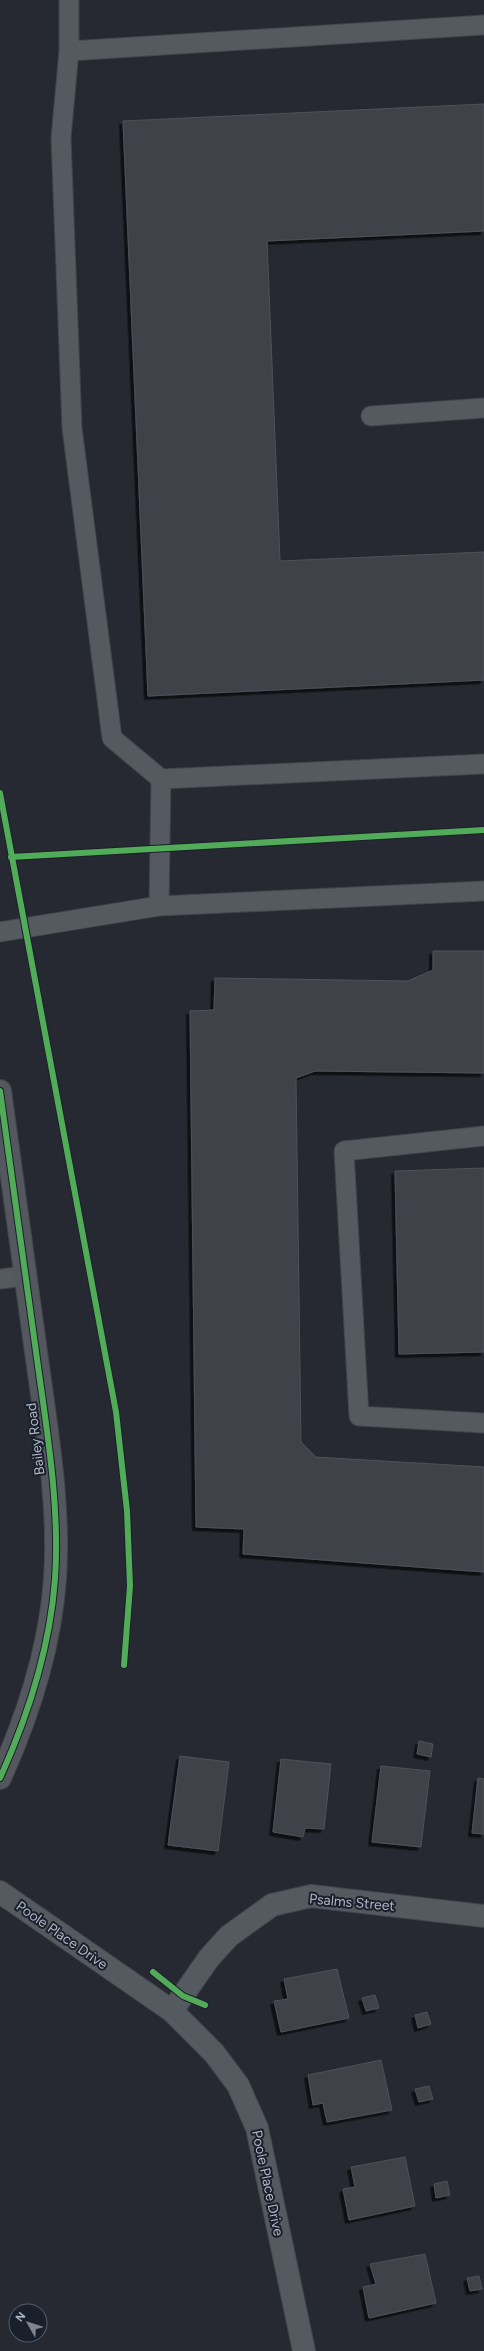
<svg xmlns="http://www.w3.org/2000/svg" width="484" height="2351" font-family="Figtree,sans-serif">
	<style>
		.building { fill: #40434a; stroke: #4d515a; filter: url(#shadow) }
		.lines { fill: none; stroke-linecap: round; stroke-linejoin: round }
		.lane-casing { stroke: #41444b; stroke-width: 21 }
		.street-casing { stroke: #41444b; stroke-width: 24 }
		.secondary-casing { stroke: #41444b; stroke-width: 24 }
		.lane { stroke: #555960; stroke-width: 19 }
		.street { stroke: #555960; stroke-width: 22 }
		.secondary { stroke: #54575e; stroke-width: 22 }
		.cycleway-casing { stroke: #1a202b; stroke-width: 8 }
		.cycleway { stroke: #51ab58; stroke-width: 6 }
		.labels { text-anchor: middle; stroke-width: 4; stroke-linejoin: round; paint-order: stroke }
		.street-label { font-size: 14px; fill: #aeb5c4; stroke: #1a202b }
	</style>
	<defs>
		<filter id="shadow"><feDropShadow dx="-3.5" dy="3.5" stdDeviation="0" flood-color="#0009"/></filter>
	</defs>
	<rect width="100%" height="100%" fill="#262931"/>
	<!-- building -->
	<path class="building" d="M484,104v127l-217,10 13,320 204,-9v128l-336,16 -25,-575z
		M433,951h51v122l-169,-2 -19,7 5,364 15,15 168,10v105l-241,-18 1,-25 -48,-2 -6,-516 24,-1 1,-32 193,3 25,-11z
		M484,1168v184l-85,2 -4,-183z
		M419,1741l14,3 -2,13 -14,-3z
		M180,1756l49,6 -11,89 -50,-6z
		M281,1759l50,5 -7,65 -19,-1 -2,9 -30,-5z
		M381,1766l49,5 -9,76 -49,-5z
		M478,1778l6,1v55l-12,-1z
		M337,1969l12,49 -68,14 -7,-31 14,-2 -4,-20z
		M375,1995l4,13 -13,3 -4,-13z
		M427,2012l4,12 -13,4 -3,-13z
		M381,2060l11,50 -65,12 -4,-19 -10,2 -5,-30z
		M429,2086l4,13 -14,3 -4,-13z
		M405,2157l10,49 -66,14 -6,-31 12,-2 -4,-20z
		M447,2181l3,14 -14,3 -2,-14z
		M425,2254l11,49 -67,15 -6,-31 13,-3 -6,-20z
		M479,2276l3,13 -12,2 -3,-13z"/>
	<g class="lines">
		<defs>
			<path id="lane" d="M69,51v-51
				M371,416l113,-8
				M161,779l-49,-41 -40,-310 -11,-290 8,-87 415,-26
				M159,906l2,-127 323,-15
				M0,932l159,-26 325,-15
				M484,1136l-140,15 15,265 125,7
				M0,1279l26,-3"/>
			<path id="street" d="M0,1892l172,119 42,42 24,32 19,43 47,223
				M172,2011l37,-53 20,-22 43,-31 39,-9 173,20"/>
			<path id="secondary" d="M0,1091c12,89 25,179 37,268 10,73 23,147 18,220 -5,68 -27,137 -55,199"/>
		</defs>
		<!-- lane casing -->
		<use href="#lane" class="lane-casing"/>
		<!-- street casing -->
		<use href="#street" class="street-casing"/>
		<!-- secondary casing -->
		<use href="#secondary" class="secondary-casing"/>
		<!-- lane -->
		<use href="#lane" class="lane"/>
		<!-- street -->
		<use href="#street" class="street"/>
		<!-- secondary -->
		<use href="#secondary" class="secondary"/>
		<defs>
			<path id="cycleway" d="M0,793l116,619 11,99 3,75 -6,79
				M11,857l473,-27
				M0,1091c12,89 25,179 37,268 10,73 23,147 18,220 -5,68 -27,137 -55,199
				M153,1972l30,24 22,9"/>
		</defs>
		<!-- cycleway casing -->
		<use href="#cycleway" class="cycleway-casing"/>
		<!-- cycleway -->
		<use href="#cycleway" class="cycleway"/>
	</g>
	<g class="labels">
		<!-- street labels -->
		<g class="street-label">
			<text transform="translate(35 1439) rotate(-97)" y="5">Bailey Road</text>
			<text transform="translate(352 1902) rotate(5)" y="5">Psalms Street</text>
			<text transform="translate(62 1935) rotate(35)" y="5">Poole Place Drive</text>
			<text transform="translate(268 2183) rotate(78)" y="5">Poole Place Drive</text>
		</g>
	</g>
	<!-- north arrow -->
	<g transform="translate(28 2323) rotate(309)"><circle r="19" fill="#1a202b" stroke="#555c68"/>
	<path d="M0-3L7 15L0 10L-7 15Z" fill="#7e8491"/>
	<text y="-6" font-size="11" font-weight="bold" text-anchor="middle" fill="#aeb5c4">N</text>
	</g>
</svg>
